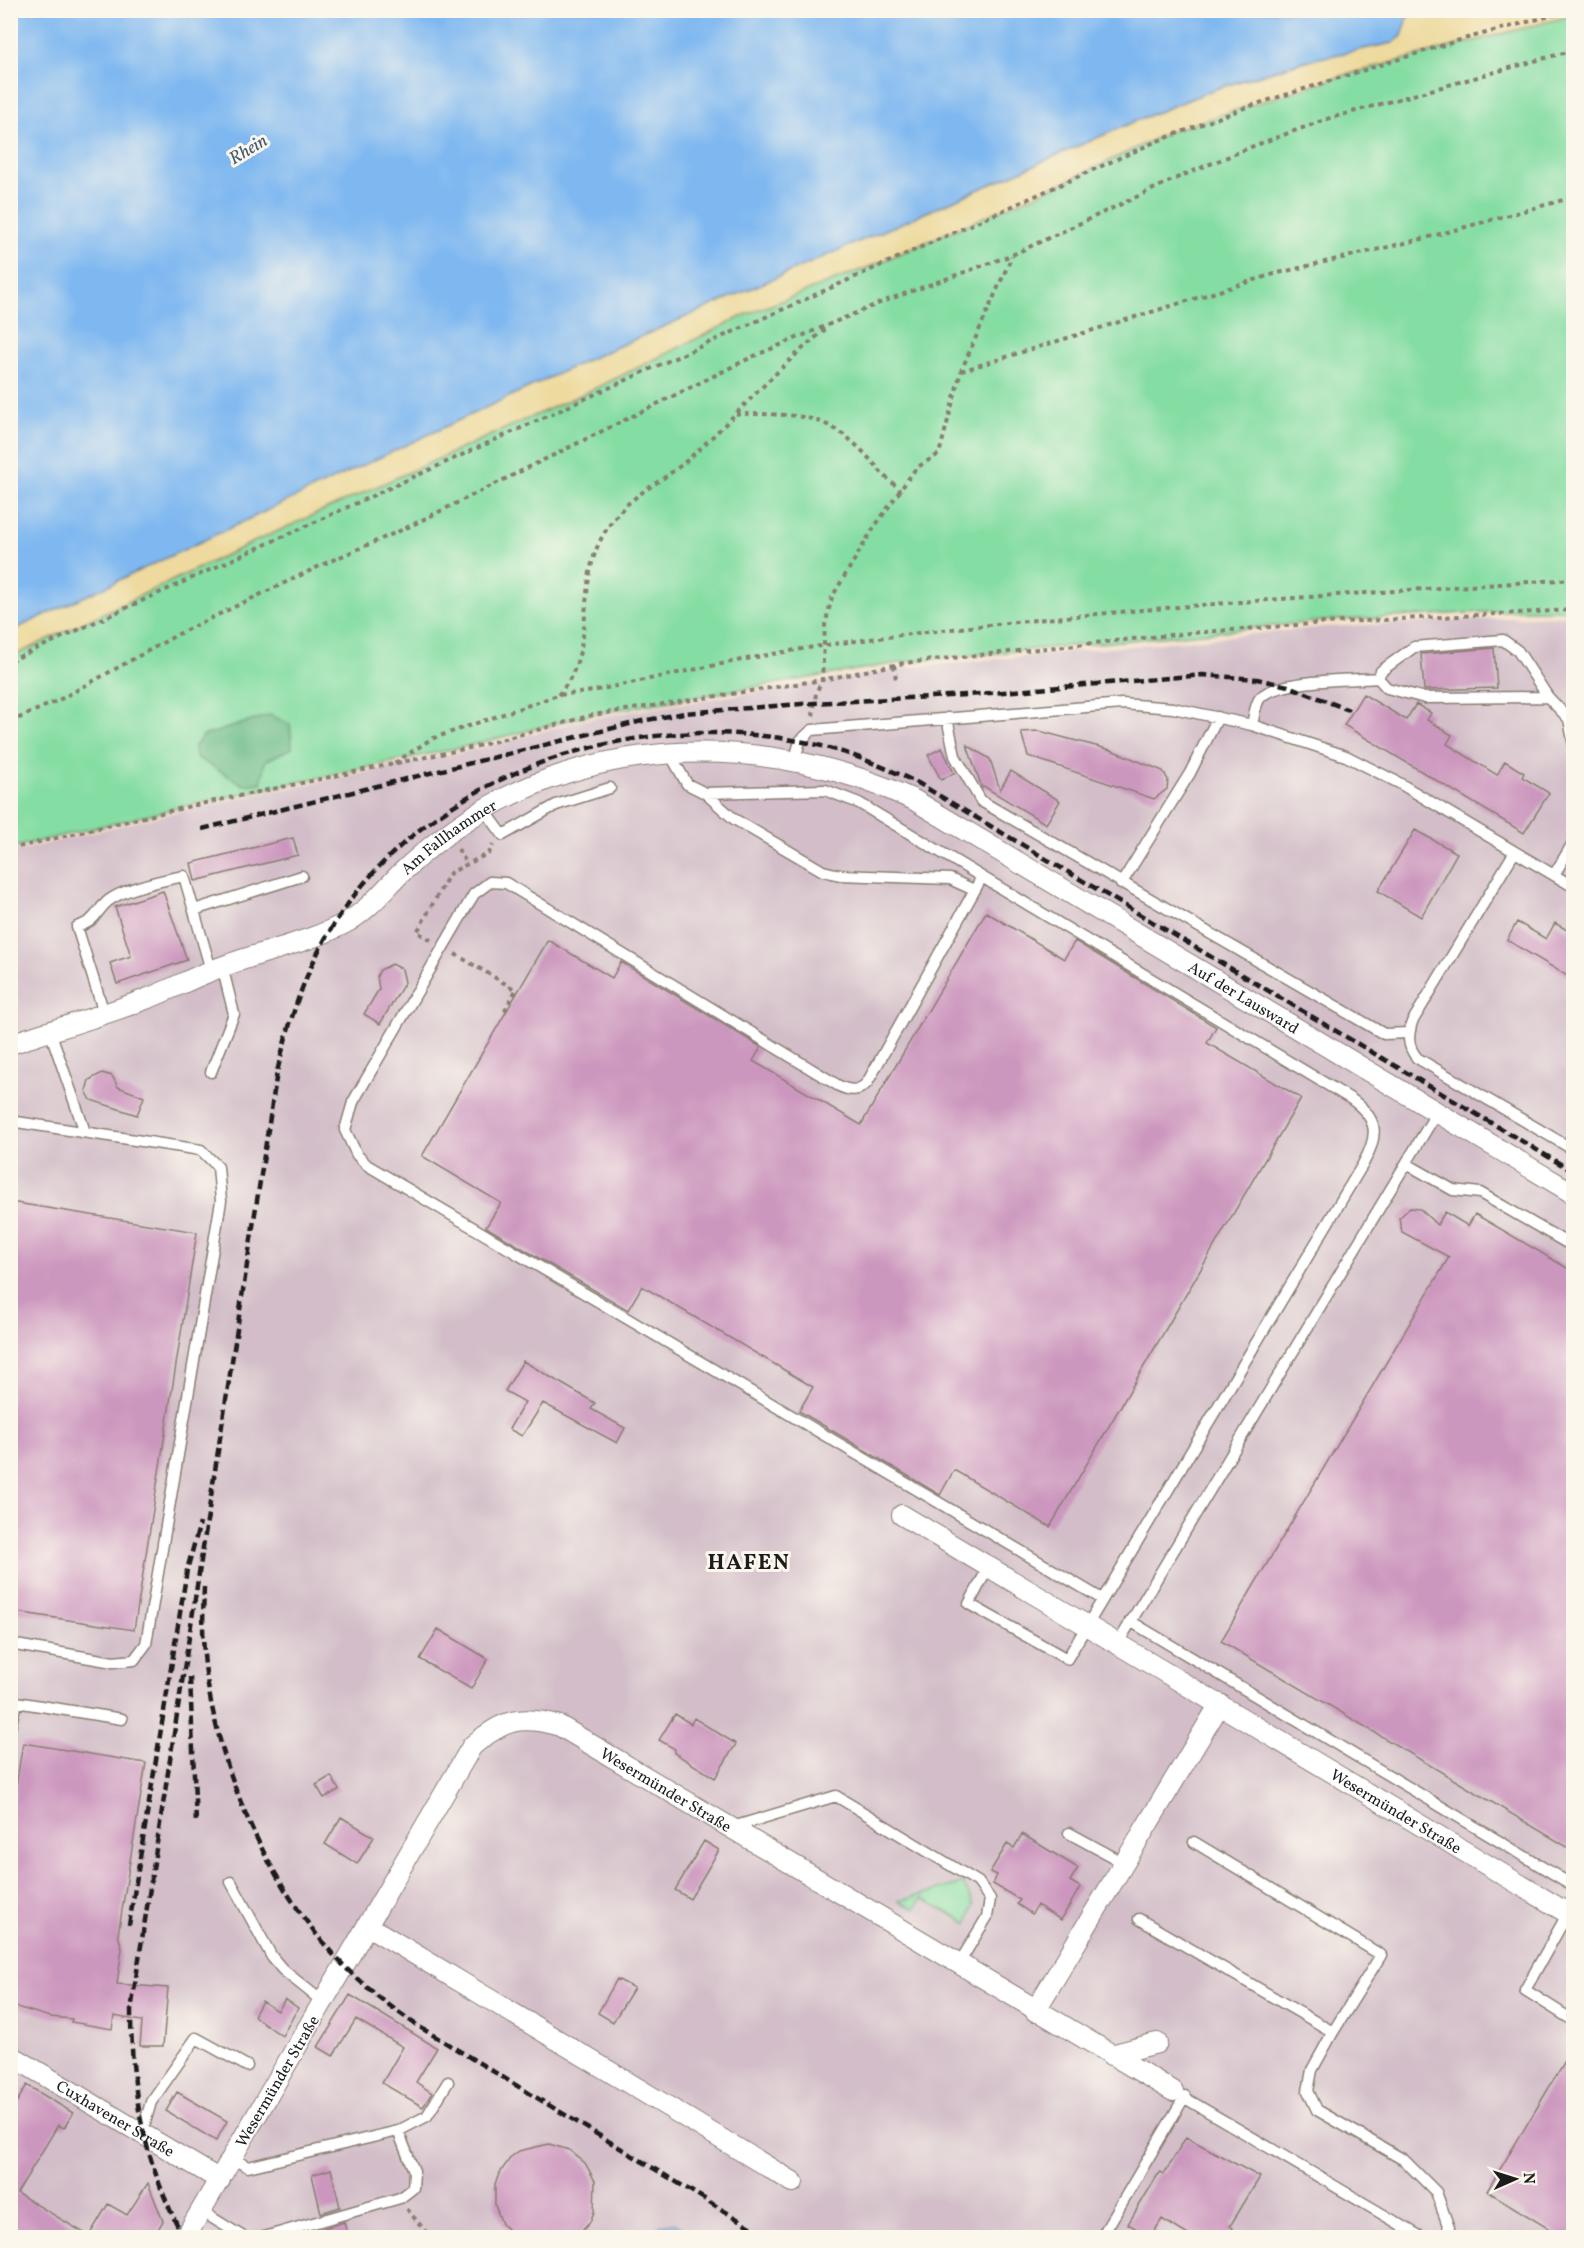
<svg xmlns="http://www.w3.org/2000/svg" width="1584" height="2248" font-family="Vollkorn,serif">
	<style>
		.industrial { fill: #d2bdc8 }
		.green { fill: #84dda2; stroke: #507c5f; stroke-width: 1.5 }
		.forest { fill: #6bbc88; stroke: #446c52; stroke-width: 1.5 }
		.sand { fill: #eeda9e; stroke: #857b5d; stroke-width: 1.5 }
		.water { fill: #7fb8f0; stroke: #4e6a86; stroke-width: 1.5 }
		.building { fill: #cc97be }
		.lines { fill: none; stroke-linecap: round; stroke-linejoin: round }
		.lane-casing { stroke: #887e72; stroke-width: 13 }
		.street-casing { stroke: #887e72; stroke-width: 22 }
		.path { stroke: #887e72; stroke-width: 4; stroke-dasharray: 4.5 4.5; stroke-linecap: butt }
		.lane { stroke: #fff; stroke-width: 10 }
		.street { stroke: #fff; stroke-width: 20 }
		.rail { stroke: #1c1c1c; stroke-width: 4.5; stroke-dasharray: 9 4.5; stroke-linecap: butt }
		.labels { text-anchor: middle; stroke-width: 6; stroke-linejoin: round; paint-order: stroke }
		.street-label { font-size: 16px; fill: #1c1c1c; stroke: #fbf7ec }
		.water-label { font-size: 18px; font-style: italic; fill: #445a71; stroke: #fbf7ec }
		.district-label { font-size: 22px; font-weight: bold; letter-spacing: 1.5px; fill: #1c1c1c; stroke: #fbf7ec }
	</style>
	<rect width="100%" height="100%" fill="#fbf7ec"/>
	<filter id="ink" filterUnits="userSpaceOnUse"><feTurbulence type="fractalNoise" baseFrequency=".0167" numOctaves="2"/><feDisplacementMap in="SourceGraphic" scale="12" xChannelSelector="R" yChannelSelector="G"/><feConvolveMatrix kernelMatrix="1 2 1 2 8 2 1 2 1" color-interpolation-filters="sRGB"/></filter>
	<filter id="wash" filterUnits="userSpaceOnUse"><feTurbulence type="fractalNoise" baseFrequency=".008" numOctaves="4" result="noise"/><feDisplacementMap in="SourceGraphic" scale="24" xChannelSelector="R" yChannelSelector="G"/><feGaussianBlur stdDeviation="1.35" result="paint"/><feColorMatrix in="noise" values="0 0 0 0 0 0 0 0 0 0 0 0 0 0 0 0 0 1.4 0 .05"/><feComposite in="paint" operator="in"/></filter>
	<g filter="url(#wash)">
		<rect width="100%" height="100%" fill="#f5e1c8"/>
		<!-- industrial -->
		<path class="industrial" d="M1573,615v1622l-1562,1v-1386l181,-44 283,-59 117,-31 313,-50 420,-41z"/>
		<!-- green -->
		<path class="green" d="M1573,15v595h-54l-195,11 -419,41 -312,52 -121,31 -282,60 -179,43 -1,-191 241,-114 347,-156 147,-72 126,-49 198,-86 102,-49 170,-55z
			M963,1883l11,22 -6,19 -46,-26 -7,11 -16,-8z"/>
		<!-- forest -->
		<path class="forest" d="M270,715l20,9 2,24 -27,13 -4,22 -17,2 -48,-28 -2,-10 9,-11z"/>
		<!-- sand -->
		<path class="sand" d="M1410,11h163v4l-232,61 -170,55 -102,49 -198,86 -126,49 -147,72 -347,156 -240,114 -1,-26 577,-271 551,-240 77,-31 114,-35 77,-32z"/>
		<!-- water -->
		<path class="water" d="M10,11l1,-1 1399,1 -8,25 -9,7 -93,19 -85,27 -77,31 -551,240 -576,271z
			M673,2223h1l23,14h-44l8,-12z"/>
		<g id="blocks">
			<!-- building -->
			<path class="building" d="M1494,648l3,40 -73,2 -3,-36z
				M1363,694l43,26 10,-16 15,9 -4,7 25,15 -5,9 50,31 8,-14 19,12 -2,4 27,16 -25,40 -180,-108z
				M1039,731l72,19 52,21 5,9 -1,9 -13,10 -126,-43 -7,-24z
				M967,745l23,14 10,31 11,-19 49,30 -14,23 -61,-37 -3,1z
				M942,748l12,25 -13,7 -13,-25z
				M1415,830l42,23 -36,64 -43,-26z
				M293,838l5,17 -103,26 -4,-18z
				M163,891l24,69 -70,24 -7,-21 21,-7 -16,-49z
				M986,912l78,47 11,-18 141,86 -9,16 94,55 -251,429 -96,-57 -14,25 -141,-84 14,-24 -171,-101 -14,24 -142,-83 15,-24 -79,-47 126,-216 64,38 9,-16 140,85 -8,14 108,64z
				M1517,922l29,17 9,-16 19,11v46l-67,-40z
				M392,964l10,5 3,13 -25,42 -16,-10 15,-25 -2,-13 3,-6z
				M102,1073l10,3 6,11 26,10 -7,18 -46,-15 -5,-9 3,-11z
				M10,1202l187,30 -63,398 -124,-19z
				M1410,1208l10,1 17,16 8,-13 23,14 7,-12 99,58v579l-353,-210 228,-384 -47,-25 -3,-14z
				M523,1361l72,42 -4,6 34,19 -8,15 -74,-40 -21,33 -13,-7 16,-27 -20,-11z
				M438,1629l50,30 -17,30 -51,-30z
				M675,1714l16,10 3,-6 42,26 -21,34 -41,-25 1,-4 -16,-9z
				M23,1743l123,20 -28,172 4,13 -5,36 51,4 -5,58h-23l2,-25 -28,-5 -2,13 -41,-7 1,-3 -22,-2 -40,-12v-183z
				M331,1776l8,14 -15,8 -8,-13z
				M341,1817l33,20 -17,27 -32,-20z
				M1022,1834l56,34 -8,13 10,6 -19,33 -24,-15 -5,9 -15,-10 3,-4 -27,-16 4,-9 -7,-3 17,-28 7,4z
				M704,1841l15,9 -29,49 -15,-9z
				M617,1979l17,9 -21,34 -15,-9z
				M350,1995l87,53 -21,34 16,11 -9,14 -41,-24 21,-36 -47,-28 -23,37 -15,-9z
				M285,1999l13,9 -16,28 -28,-20 8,-15 16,10z
				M1574,2046v192h-10l-77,-47z
				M27,2085l46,28 -9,15 -6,-3 -41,68 72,43 19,-32 19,11 21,-32 15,38 -10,17h-143v-125z
				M177,2092l50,29 -11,20 -50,-30z
				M1186,2137l74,40 -30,49 3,2 -6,10h-34l-31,-19 -11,18 -23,-13 29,-48 4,-4 3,2z
				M549,2144l20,6 16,13 10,18 -1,31 -4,10 -14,16h-60l-14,-14 -7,-19v-21l4,-10 12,-17 8,-6z
				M331,2169l9,38 -19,6 -9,-38z
				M344,2222l4,16h-21l-3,-10z"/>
		</g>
	</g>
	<g filter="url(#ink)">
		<use href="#blocks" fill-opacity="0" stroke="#887e72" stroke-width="1.5"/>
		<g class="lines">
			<defs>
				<path id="lane" d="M1378,678l3,-7 33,-24 89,-7 15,11 30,46 21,22 5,27
					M1378,678l9,10 38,10 123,-1
					M947,718l8,38 26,45 403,233 25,-1
					M1252,725c2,-8 3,-21 8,-27 16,-19 93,-18 118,-20
					M670,754l17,30 18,9 29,26 89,52 17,4 110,4 24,11
					M795,759l5,-18 12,-11 310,-26 51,4 79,17 94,31 53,27 175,104
					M705,793l120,-3 34,13 492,296c28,20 28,36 12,65l-296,495 -98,-55 20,-38
					M484,809l19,26 53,-30 54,-17
					M1514,853l-102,169c-4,14 -5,24 5,36l157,92
					M1554,875l19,-32 1,-7
					M982,877l-115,206c-9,9 -17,8 -28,3l-333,-203 -16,-1 -16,12 -121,208 -8,28 12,25 10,10 735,434
					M1121,884l69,-111 28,-56
					M194,910l108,-34
					M104,1013l-27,-86c21,-7 17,-14 31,-26 17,-13 55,-21 76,-25l27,94
					M50,1031l35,101
					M211,1072l23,-58 -12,-48
					M10,1121l191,29 17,17 3,34 -75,443 -12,16 -21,2 -103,-18
					M1407,1164l46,26 27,3 94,54
					M1130,1621l444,265
					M1118,1643l319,-531
					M10,1729l6,-27 106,17
					M729,1828l107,-32 142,86 12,17 -3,18 -29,48
					M1069,1833l55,30
					M1194,1842l187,113 -48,77
					M231,1882l41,75 11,13 40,32
					M1568,1913l-43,77 49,31
					M1139,1919l194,113 -21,38 -4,21 9,19 87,50 32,32 13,36 -1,10
					M1173,2091l250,147
					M142,2133l9,-31 45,-64 51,28
					M233,2159l15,8 150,-36 29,-15 21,-34
					M201,2211l44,27
					M261,2238l139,-40 13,-10 1,-17 -16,-40
					M1101,2238l84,-142"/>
				<g id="street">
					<path id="s1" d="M10,1044c46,-15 92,-28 136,-45 27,-10 51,-24 78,-33 40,-15 88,-24 125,-45 20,-12 35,-31 51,-47 19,-18 39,-35 61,-50 133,-91 310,-91 453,-24l660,394"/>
					<path id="s2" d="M902,1515l672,402"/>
					<path d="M368,1926l425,256"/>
					<path d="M1035,2011l185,-307"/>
					<path id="s3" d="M10,2055l210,125"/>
					<path d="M1111,2055l46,-12"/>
					<path id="s4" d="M185,2238l287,-492c31,-26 48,-32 88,-20l613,365"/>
				</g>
			</defs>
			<!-- lane casing -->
			<use href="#lane" class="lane-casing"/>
			<!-- street casing -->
			<use href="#street" class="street-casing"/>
			<!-- path -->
			<path class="path" d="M961,371l313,-97 148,-35 152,-42
				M736,414c73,0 96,-1 145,58 6,7 14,12 20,20
				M10,661l647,-295 498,-224 92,-35 213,-67 112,-30
				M894,665l2,15
				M558,695c39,-43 18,-102 41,-152 24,-50 58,-54 95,-89 45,-41 84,-87 132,-125
				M813,716l3,-23 6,-13 3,-55 7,-28 41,-68 43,-61 23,-14 22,-83 51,-115
				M10,722l49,-22 125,-69 142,-68 78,-34 348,-172 130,-55 130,-47 167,-78 77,-32 71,-26 247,-69
				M395,763l36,-24 127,-44 29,-3c79,-16 160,-35 240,-47 247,-35 497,-49 747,-66
				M10,849l181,-43 283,-59 119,-32 229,-35 82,-17 286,-30 135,-10 249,-13
				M458,849l9,15
				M431,940l-14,-8 33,-59 39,-20 4,-8
				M455,954l61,36 -12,22
				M407,2209l24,29"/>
			<!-- lane -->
			<use href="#lane" class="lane"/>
			<!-- street -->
			<use href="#street" class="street"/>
			<!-- rail -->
			<path class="rail" d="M202,829l440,-108 42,-8 130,-10 153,-8 236,-20 54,4 31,7 61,24
				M204,1587c-1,28 -2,58 2,86 15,105 64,216 138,293 23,23 48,42 74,60l351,212
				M190,1677l6,147
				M129,1925l58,-355 13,-47
				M184,2238c-40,-75 -53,-144 -53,-228l146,-938c12,-50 27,-99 54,-143 95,-155 294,-220 467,-188 42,7 82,24 120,42l656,389"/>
		</g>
	</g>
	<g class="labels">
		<!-- street labels -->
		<g class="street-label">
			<text dy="6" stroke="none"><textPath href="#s1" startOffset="492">Am Fallhammer</textPath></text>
			<text dy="6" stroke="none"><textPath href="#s1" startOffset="1368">Auf der Lausward</textPath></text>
			<text dy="6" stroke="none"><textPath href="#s4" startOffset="789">Wesermünder Straße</textPath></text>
			<text dy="6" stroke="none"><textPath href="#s2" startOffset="576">Wesermünder Straße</textPath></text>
			<text dy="6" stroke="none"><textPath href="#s4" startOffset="182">Wesermünder Straße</textPath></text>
			<text dy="6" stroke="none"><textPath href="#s3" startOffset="123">Cuxhavener Straße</textPath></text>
		</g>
		<!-- water labels -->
		<g class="water-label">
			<text transform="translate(248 149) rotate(-31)" y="6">Rhein</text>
		</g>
		<!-- district labels -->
		<g class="district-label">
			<text x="749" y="1569">HAFEN</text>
		</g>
	</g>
	<!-- margin -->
	<rect width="1584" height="2248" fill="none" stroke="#fbf7ec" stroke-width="36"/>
	<!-- north arrow -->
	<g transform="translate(1515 2179) rotate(87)" stroke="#fbf7ec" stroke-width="4.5" paint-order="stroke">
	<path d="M0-4.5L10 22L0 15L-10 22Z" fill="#1c1c1c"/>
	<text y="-9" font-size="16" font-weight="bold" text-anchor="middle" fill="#1c1c1c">N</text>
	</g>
</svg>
